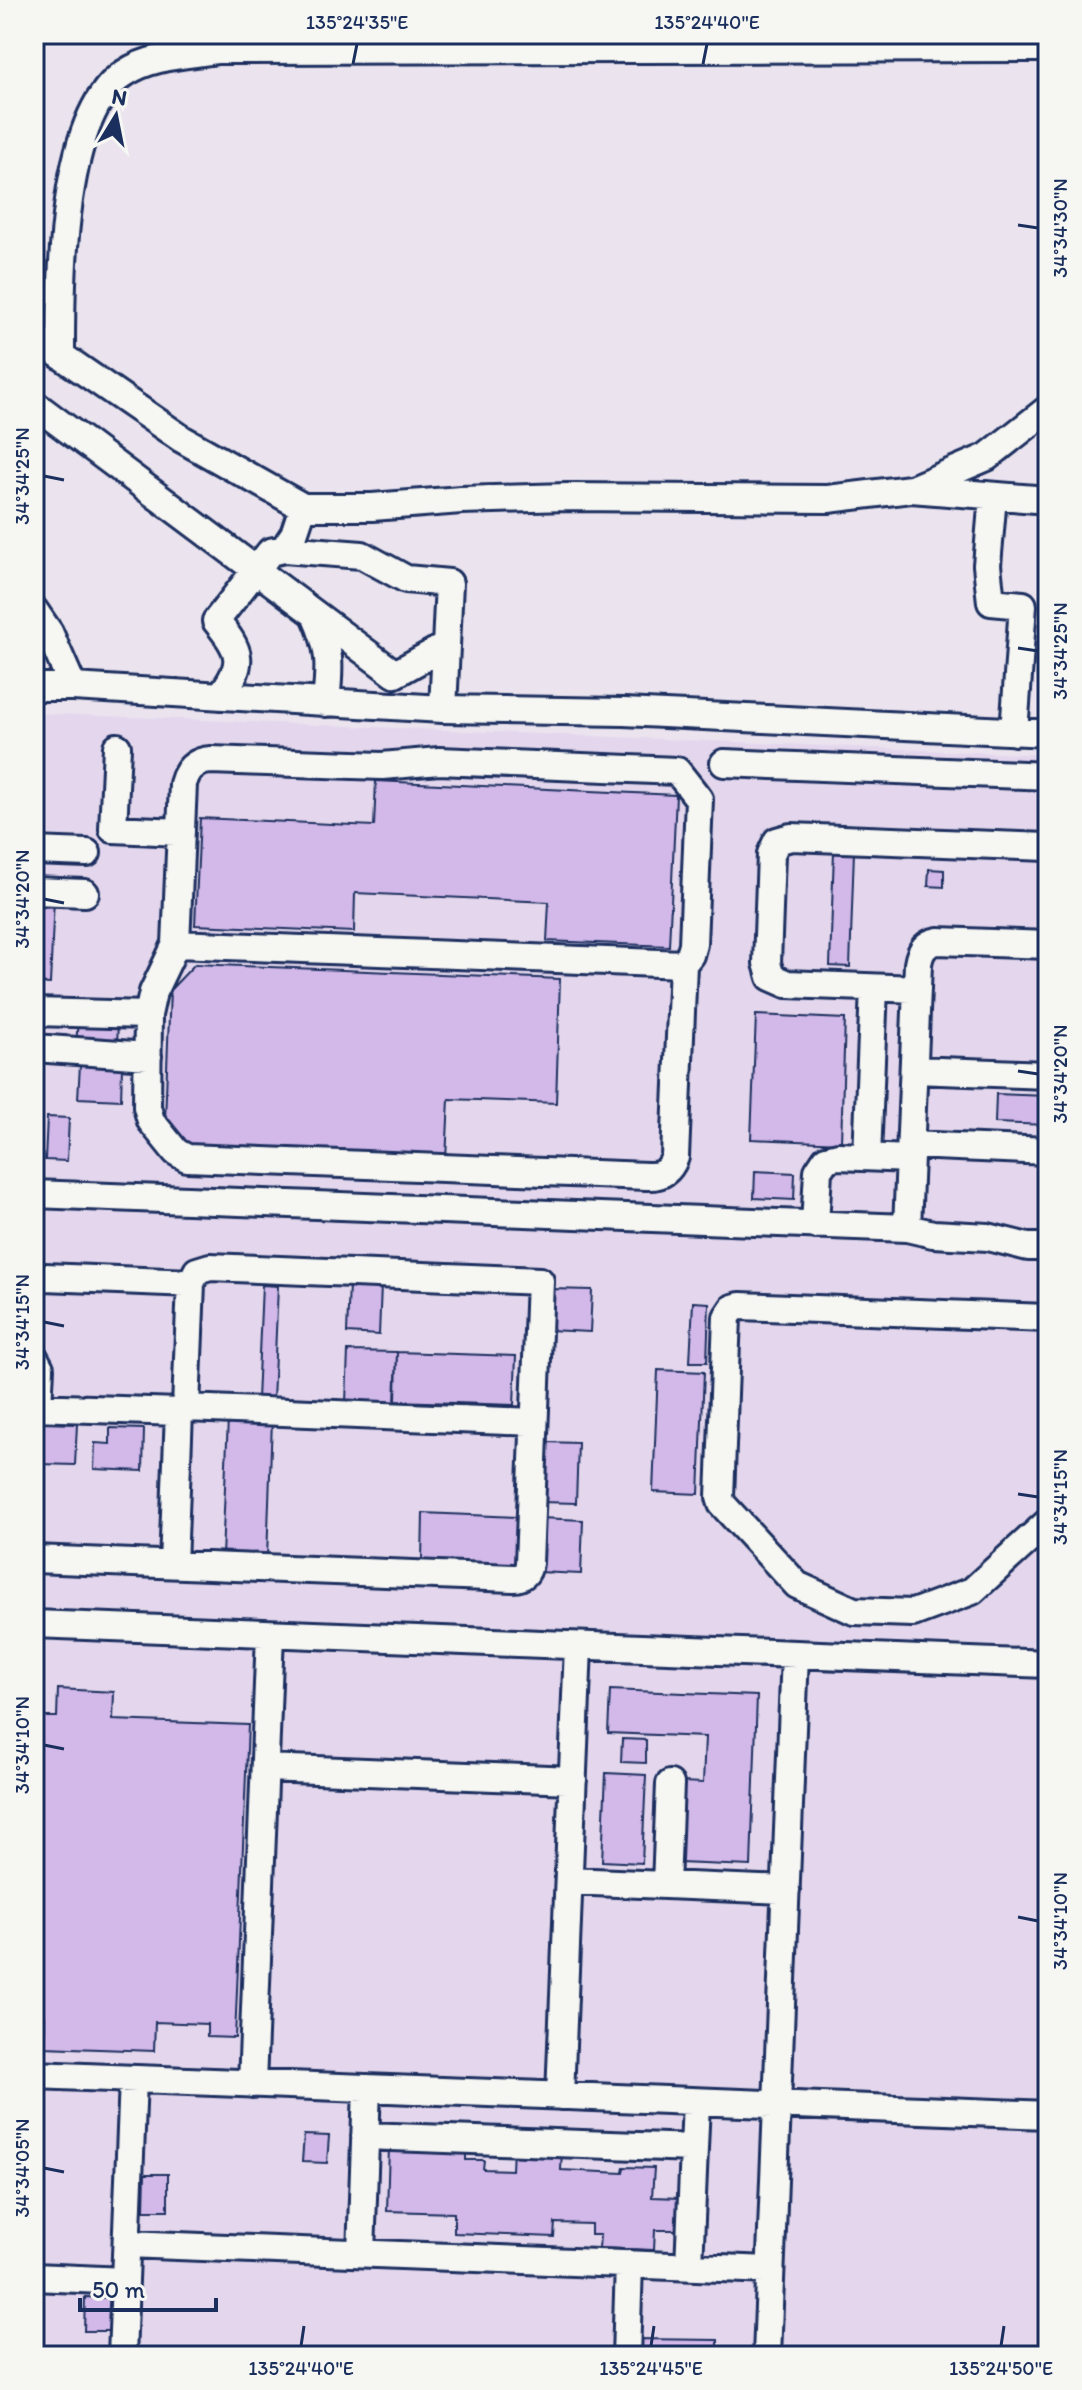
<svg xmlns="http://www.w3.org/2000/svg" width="1082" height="2390" font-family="Itim,sans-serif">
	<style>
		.built { fill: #e4d7ed }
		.building { fill: #d2b9e9; stroke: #1b2f5e; stroke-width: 2 }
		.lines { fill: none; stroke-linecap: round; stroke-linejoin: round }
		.minor-casing { stroke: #1b2f5e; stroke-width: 32 }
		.minor { stroke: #f6f6f2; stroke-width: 26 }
		.ticks { fill: none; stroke: #1b2f5e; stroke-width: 3 }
		.neatline { fill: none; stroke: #1b2f5e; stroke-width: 3 }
		.ticks-label { font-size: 20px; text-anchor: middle; fill: #1b2f5e }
	</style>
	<rect width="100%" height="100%" fill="#ebe4ef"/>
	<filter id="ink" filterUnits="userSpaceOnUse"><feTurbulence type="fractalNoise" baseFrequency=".0125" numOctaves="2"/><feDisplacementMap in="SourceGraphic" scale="16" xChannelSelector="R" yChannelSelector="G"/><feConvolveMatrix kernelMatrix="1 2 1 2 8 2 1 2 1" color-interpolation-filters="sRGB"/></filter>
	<g filter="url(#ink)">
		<!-- built -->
		<path class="built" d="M34,713l1014,42v1601h-1014z"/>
		<!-- building -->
		<path class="building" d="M376,781l300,14 -7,151 -122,-5 2,-39 -194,-9 -1,39 -159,-7 5,-107 174,8z
			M834,851h20l-4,116 -20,-1z
			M929,869l15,1v17l-16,-1z
			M34,898l20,1 -4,85 -16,-1z
			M195,964l365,15 -4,124 -107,-4 -3,61 -258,-11 -23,-28 5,-131z
			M756,1015l89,4 -4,124 -90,-4z
			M118,1017l-1,34 -41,-5 2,-28z
			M80,1065l42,2 -1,33 -43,-2z
			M996,1094l52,2v29l-53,-2z
			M47,1117l22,1 -2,43 -22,-1z
			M755,1171l40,2 -1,27 -40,-2z
			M349,1284l32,1 -2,50 -32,-2z
			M262,1285l16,1 -5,115 -16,-1z
			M549,1289l43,1 -2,42 -42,-2z
			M693,1302l16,1 -2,59h-17z
			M348,1351l49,1 -2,52 -49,-2z
			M397,1352l119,4 -2,49 -118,-4z
			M658,1370l46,2 -5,122 -46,-2z
			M228,1418l44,2 -5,138 -45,-2z
			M41,1423l36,1 -2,41 -35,-1z
			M110,1428l34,1 -1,42 -49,-2 1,-26 15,1z
			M544,1442l34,1 -2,60 -34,-1z
			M423,1513l94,4 -2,47 -93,-4z
			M540,1518l43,2 -2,54 -43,-2z
			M58,1689l56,3 -1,28 135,5 -13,313 -28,-1v-13l-52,-2 -1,29 -110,-4 1,-30h-11v-300h23z
			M610,1690l147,6 -6,170 -72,-3 3,-81 21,1 2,-46 -97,-4z
			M622,1739l24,1v23l-25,-1z
			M606,1773l40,2 -4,88 -40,-2z
			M304,2135l25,1 -2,27 -25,-1z
			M389,2147l77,3v10h18l-1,9 29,1 1,-22 49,2 -1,20 62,3 1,-6 30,1 -2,29 28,1 -2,32h-23l-1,20 -55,-2 1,-13h-9v-11l-36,-1 -1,14 -100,-4v-20l-67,-2z
			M145,2174h23v36h-24z
			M85,2297l26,1 -1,33h-26z
			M637,2339l81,1v16h-81z"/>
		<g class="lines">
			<defs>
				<path id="minor" d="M34,337l148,102 121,68h69l89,-7 106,-3 261,2 83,-10 137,11
					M61,355c0,-70 -1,-242 64,-282 27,-18 62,-18 93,-23l830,-2
					M34,404l361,270 50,-28
					M914,488l73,-31 61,-48
					M993,496l-6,69 4,37 32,3 -9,127
					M284,549l78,6 44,24 43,4 -6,126
					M34,610l15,22 24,55
					M315,615c16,35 15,50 11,88
					M34,687h39l370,22 181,3 424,21
					M220,696c26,-33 21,-45 -4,-75l54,-69 14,-3 10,-15 9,-27
					M117,747l-4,82 68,3
					M724,763l324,13
					M34,851l53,2
					M34,891l51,2
					M176,944l507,20 -8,193c-5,13 -13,20 -28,19l-460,-18 -11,-6 -25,-31 -4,-14 1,-92 5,-23 23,-48 7,-160c4,-15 12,-23 28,-24l171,6 57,-5 238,10 22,28 -6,145 -3,11 -7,9
					M917,989l-130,-5 -16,-7 -4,-14 4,-109 6,-13 14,-4 257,10
					M34,1012l114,3
					M34,1048l114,8
					M914,1070l134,5
					M911,1145l137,6
					M867,1157l7,-169
					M34,1194l873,34 11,-264c2,-13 7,-21 20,-23l110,4
					M815,1225l3,-54 8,-12 12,-3 72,3
					M907,1228l26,6 55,3 40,10h20
					M34,1281l11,-4 146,6
					M1048,1318l-308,-12 -7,2 -6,9 -7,180 2,7 75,81 57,26 59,2 59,-22 76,-69
					M34,1357l6,11 -2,38
					M34,1407l145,5
					M186,1408l348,14
					M34,1559l479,19c10,0 15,-5 16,-15l11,-282 -330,-14 -13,4 -6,12 -5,125 -7,4 -6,152
					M34,1624l1014,40
					M265,1768l308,12
					M569,1881l217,9
					M666,1885l4,-101
					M34,2075l1014,40
					M252,2084l18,-450
					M560,2096l18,-450
					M365,2136l329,12
					M127,2244l643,26
					M361,2253l6,-165
					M689,2266l7,-164
					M34,2277l91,4
					M122,2356l11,-277
					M626,2356l3,-92
					M767,2356l28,-702"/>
			</defs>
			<!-- minor casing -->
			<use href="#minor" class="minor-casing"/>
			<!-- minor -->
			<use href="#minor" class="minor"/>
		</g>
	</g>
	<!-- ticks -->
	<path class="ticks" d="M353,64l4,-20M703,64l4,-20M1018,225l20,3M44,476l20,4M1018,648l20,3M44,899l20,4M1018,1071l20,3M44,1322l20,4M1018,1494l20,3M44,1745l20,4M1018,1917l20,4M44,2168l20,4M301,2346l3,-20M651,2346l3,-20M1001,2346l3,-20"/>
	<!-- margin -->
	<rect width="1082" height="2390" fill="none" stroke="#f6f6f2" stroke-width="88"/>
	<!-- north arrow -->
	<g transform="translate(116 116) rotate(10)" stroke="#f6f6f2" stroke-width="6" paint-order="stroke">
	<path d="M0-6L14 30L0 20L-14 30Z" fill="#1b2f5e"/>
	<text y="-12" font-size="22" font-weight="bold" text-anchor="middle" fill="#1b2f5e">N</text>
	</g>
	<!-- scale -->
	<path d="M80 2298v12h136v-12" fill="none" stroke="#1b2f5e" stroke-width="4"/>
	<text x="92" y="2298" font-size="24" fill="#1b2f5e" stroke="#f6f6f2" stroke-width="6" paint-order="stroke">50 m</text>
	<rect x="44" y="44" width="994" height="2302" class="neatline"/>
	<g class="ticks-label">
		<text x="357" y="29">135°24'35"E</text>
		<text x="707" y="29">135°24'40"E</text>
		<text transform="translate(1060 228) rotate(-90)" y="7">34°34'30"N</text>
		<text transform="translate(22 476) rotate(-90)" y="7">34°34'25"N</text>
		<text transform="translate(1060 651) rotate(-90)" y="7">34°34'25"N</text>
		<text transform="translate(22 899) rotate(-90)" y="7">34°34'20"N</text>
		<text transform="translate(1060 1074) rotate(-90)" y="7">34°34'20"N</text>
		<text transform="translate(22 1322) rotate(-90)" y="7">34°34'15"N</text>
		<text transform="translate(1060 1497) rotate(-90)" y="7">34°34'15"N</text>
		<text transform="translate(22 1745) rotate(-90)" y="7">34°34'10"N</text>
		<text transform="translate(1060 1921) rotate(-90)" y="7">34°34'10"N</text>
		<text transform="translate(22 2168) rotate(-90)" y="7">34°34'05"N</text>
		<text x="301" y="2375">135°24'40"E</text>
		<text x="651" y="2375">135°24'45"E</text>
		<text x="1001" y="2375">135°24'50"E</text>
	</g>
</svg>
